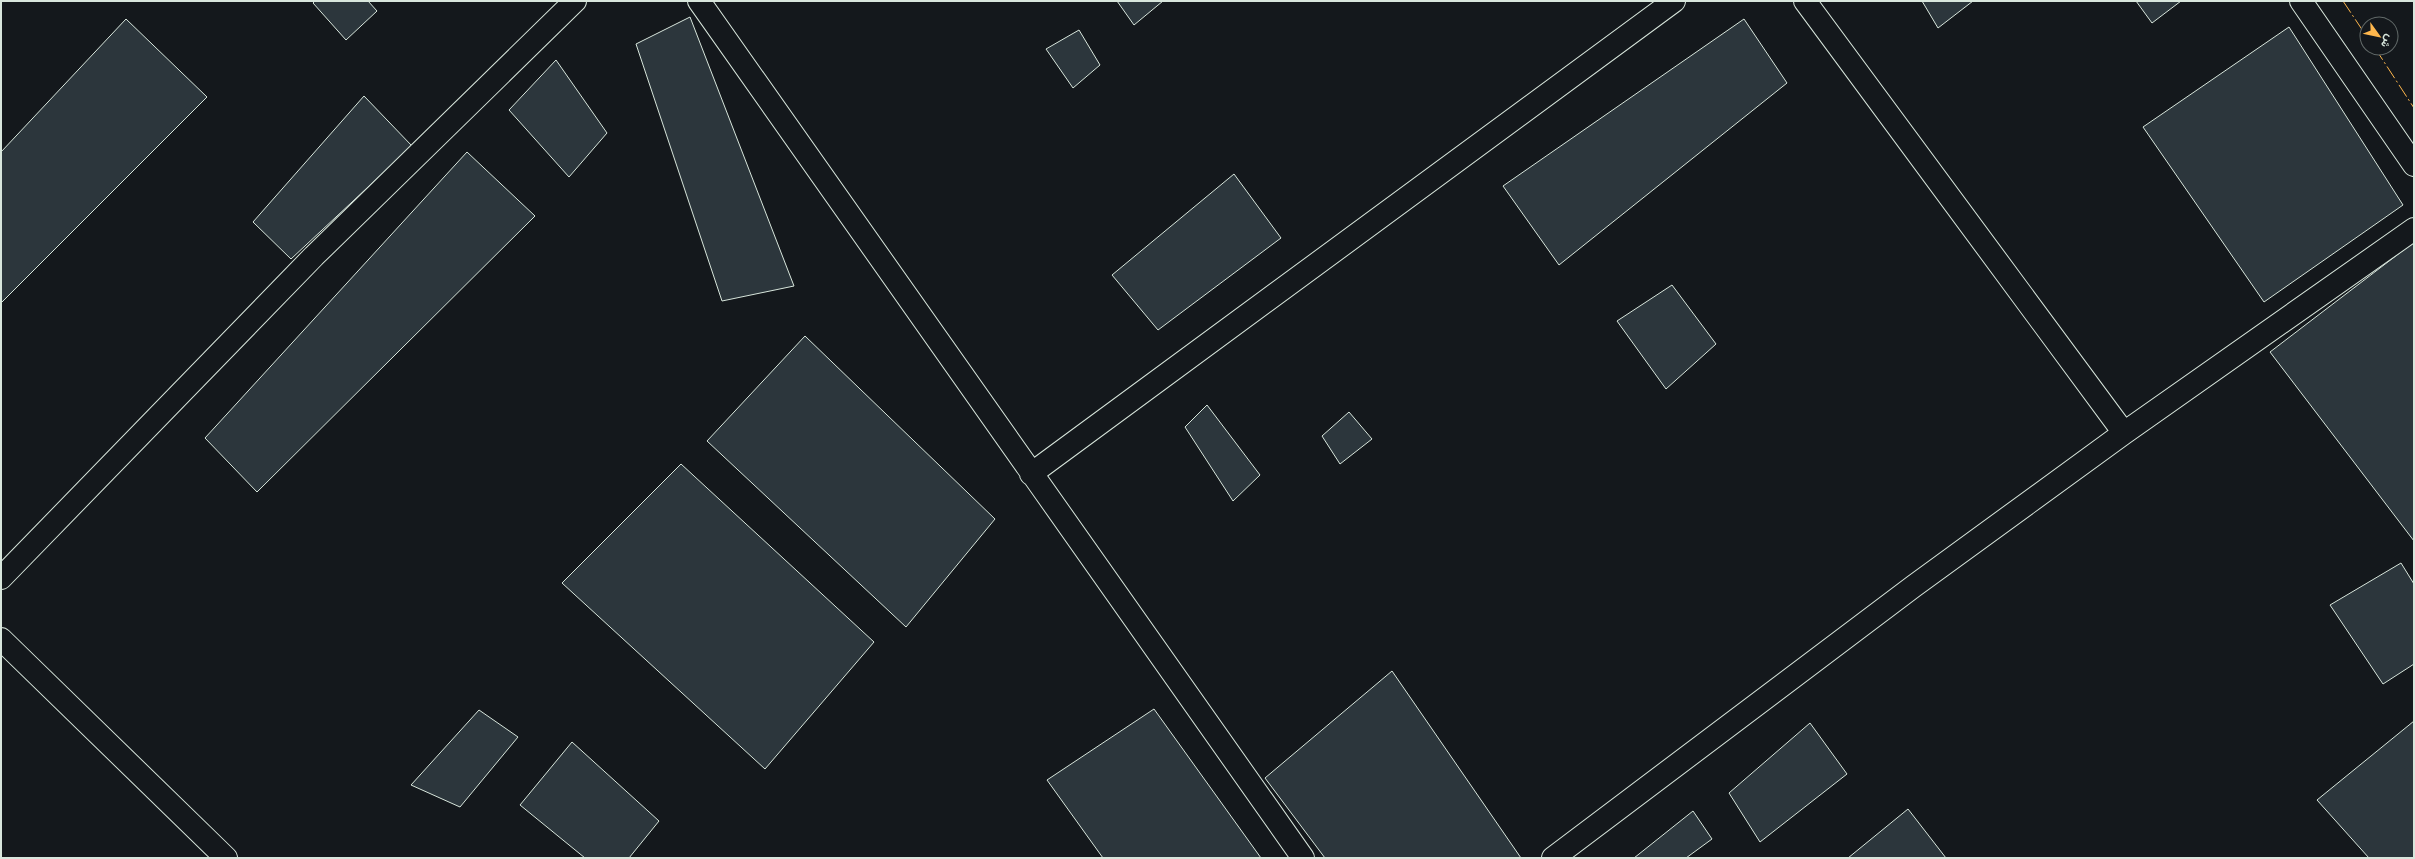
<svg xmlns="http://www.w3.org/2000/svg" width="2415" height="859" font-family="Karla,Vazirmatn,sans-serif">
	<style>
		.building { fill: #2c363c; stroke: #d8e6dc }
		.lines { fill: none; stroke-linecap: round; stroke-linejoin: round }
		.minor-casing { stroke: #d8e6dc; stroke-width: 24 }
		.tertiary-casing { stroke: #d8e6dc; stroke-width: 24 }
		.minor { stroke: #14181c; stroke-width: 22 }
		.tertiary { stroke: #14181c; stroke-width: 22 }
		.power { stroke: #ffb74d; stroke-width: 1; stroke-dasharray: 14 3 2 3; stroke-linecap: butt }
	</style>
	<rect width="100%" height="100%" fill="#14181c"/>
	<!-- building -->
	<path class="building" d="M315,1h53l9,10 -31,29 -33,-37z
		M1117,1h46l-29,24z
		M1922,1h51l-35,27z
		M2136,1h45l-29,22z
		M690,17l104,269 -72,15 -86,-257z
		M126,19l81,78 -206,206v-151z
		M1744,19l43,64 -228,182 -56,-79z
		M2289,27l114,178 -139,97 -121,-175z
		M1079,30l21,35 -27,23 -27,-39z
		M556,60l51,73 -38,44 -60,-67z
		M364,96l48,50 -121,113 -38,-37z
		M467,152l68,64 -278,276 -52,-54z
		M1234,174l47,64 -123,92 -46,-55z
		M2414,242v299l-144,-189z
		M1672,285l44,59 -50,45 -49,-68z
		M805,336l190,183 -89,108 -199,-186z
		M1207,405l53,70 -27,26 -48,-74z
		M1349,412l23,27 -32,25 -18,-28z
		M681,464l193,178 -109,127 -203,-186z
		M2401,563l13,21v80l-31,20 -53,-79z
		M1392,671l129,187h-196l-60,-80z
		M1154,709l107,149h-158l-56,-78z
		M479,710l39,27 -58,70 -49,-22z
		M2414,721v137h-45l-52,-58z
		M1810,723l37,51 -87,68 -31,-49z
		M572,742l87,79 -30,37h-44l-65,-53z
		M1908,809l38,49h-98z
		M1693,811l19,28 -26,19h-52z"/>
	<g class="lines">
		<defs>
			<path id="minor" d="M699,1l604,857
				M1805,1l319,432
				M2301,1l113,164
				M1031,474l643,-473
				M1,578l313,-322 261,-255
				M1553,858l361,-272 210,-153 290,-204"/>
			<path id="tertiary" d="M1,639l225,219"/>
		</defs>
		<!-- minor casing -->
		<use href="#minor" class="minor-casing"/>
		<!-- tertiary casing -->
		<use href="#tertiary" class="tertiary-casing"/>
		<!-- minor -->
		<use href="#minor" class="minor"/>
		<!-- tertiary -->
		<use href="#tertiary" class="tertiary"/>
		<!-- power -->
		<path class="power" d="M2343,1l24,36
			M2375,48l39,60"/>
	</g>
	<!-- border -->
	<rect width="2415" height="859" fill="none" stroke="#d8e6dc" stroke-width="4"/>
	<!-- north arrow -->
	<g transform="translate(2379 36) rotate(123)"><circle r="19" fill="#14181c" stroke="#626a69"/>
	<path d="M0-3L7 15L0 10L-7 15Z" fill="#ffb74d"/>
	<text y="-6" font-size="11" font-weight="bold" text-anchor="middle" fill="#d8e6dc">ش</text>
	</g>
</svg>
